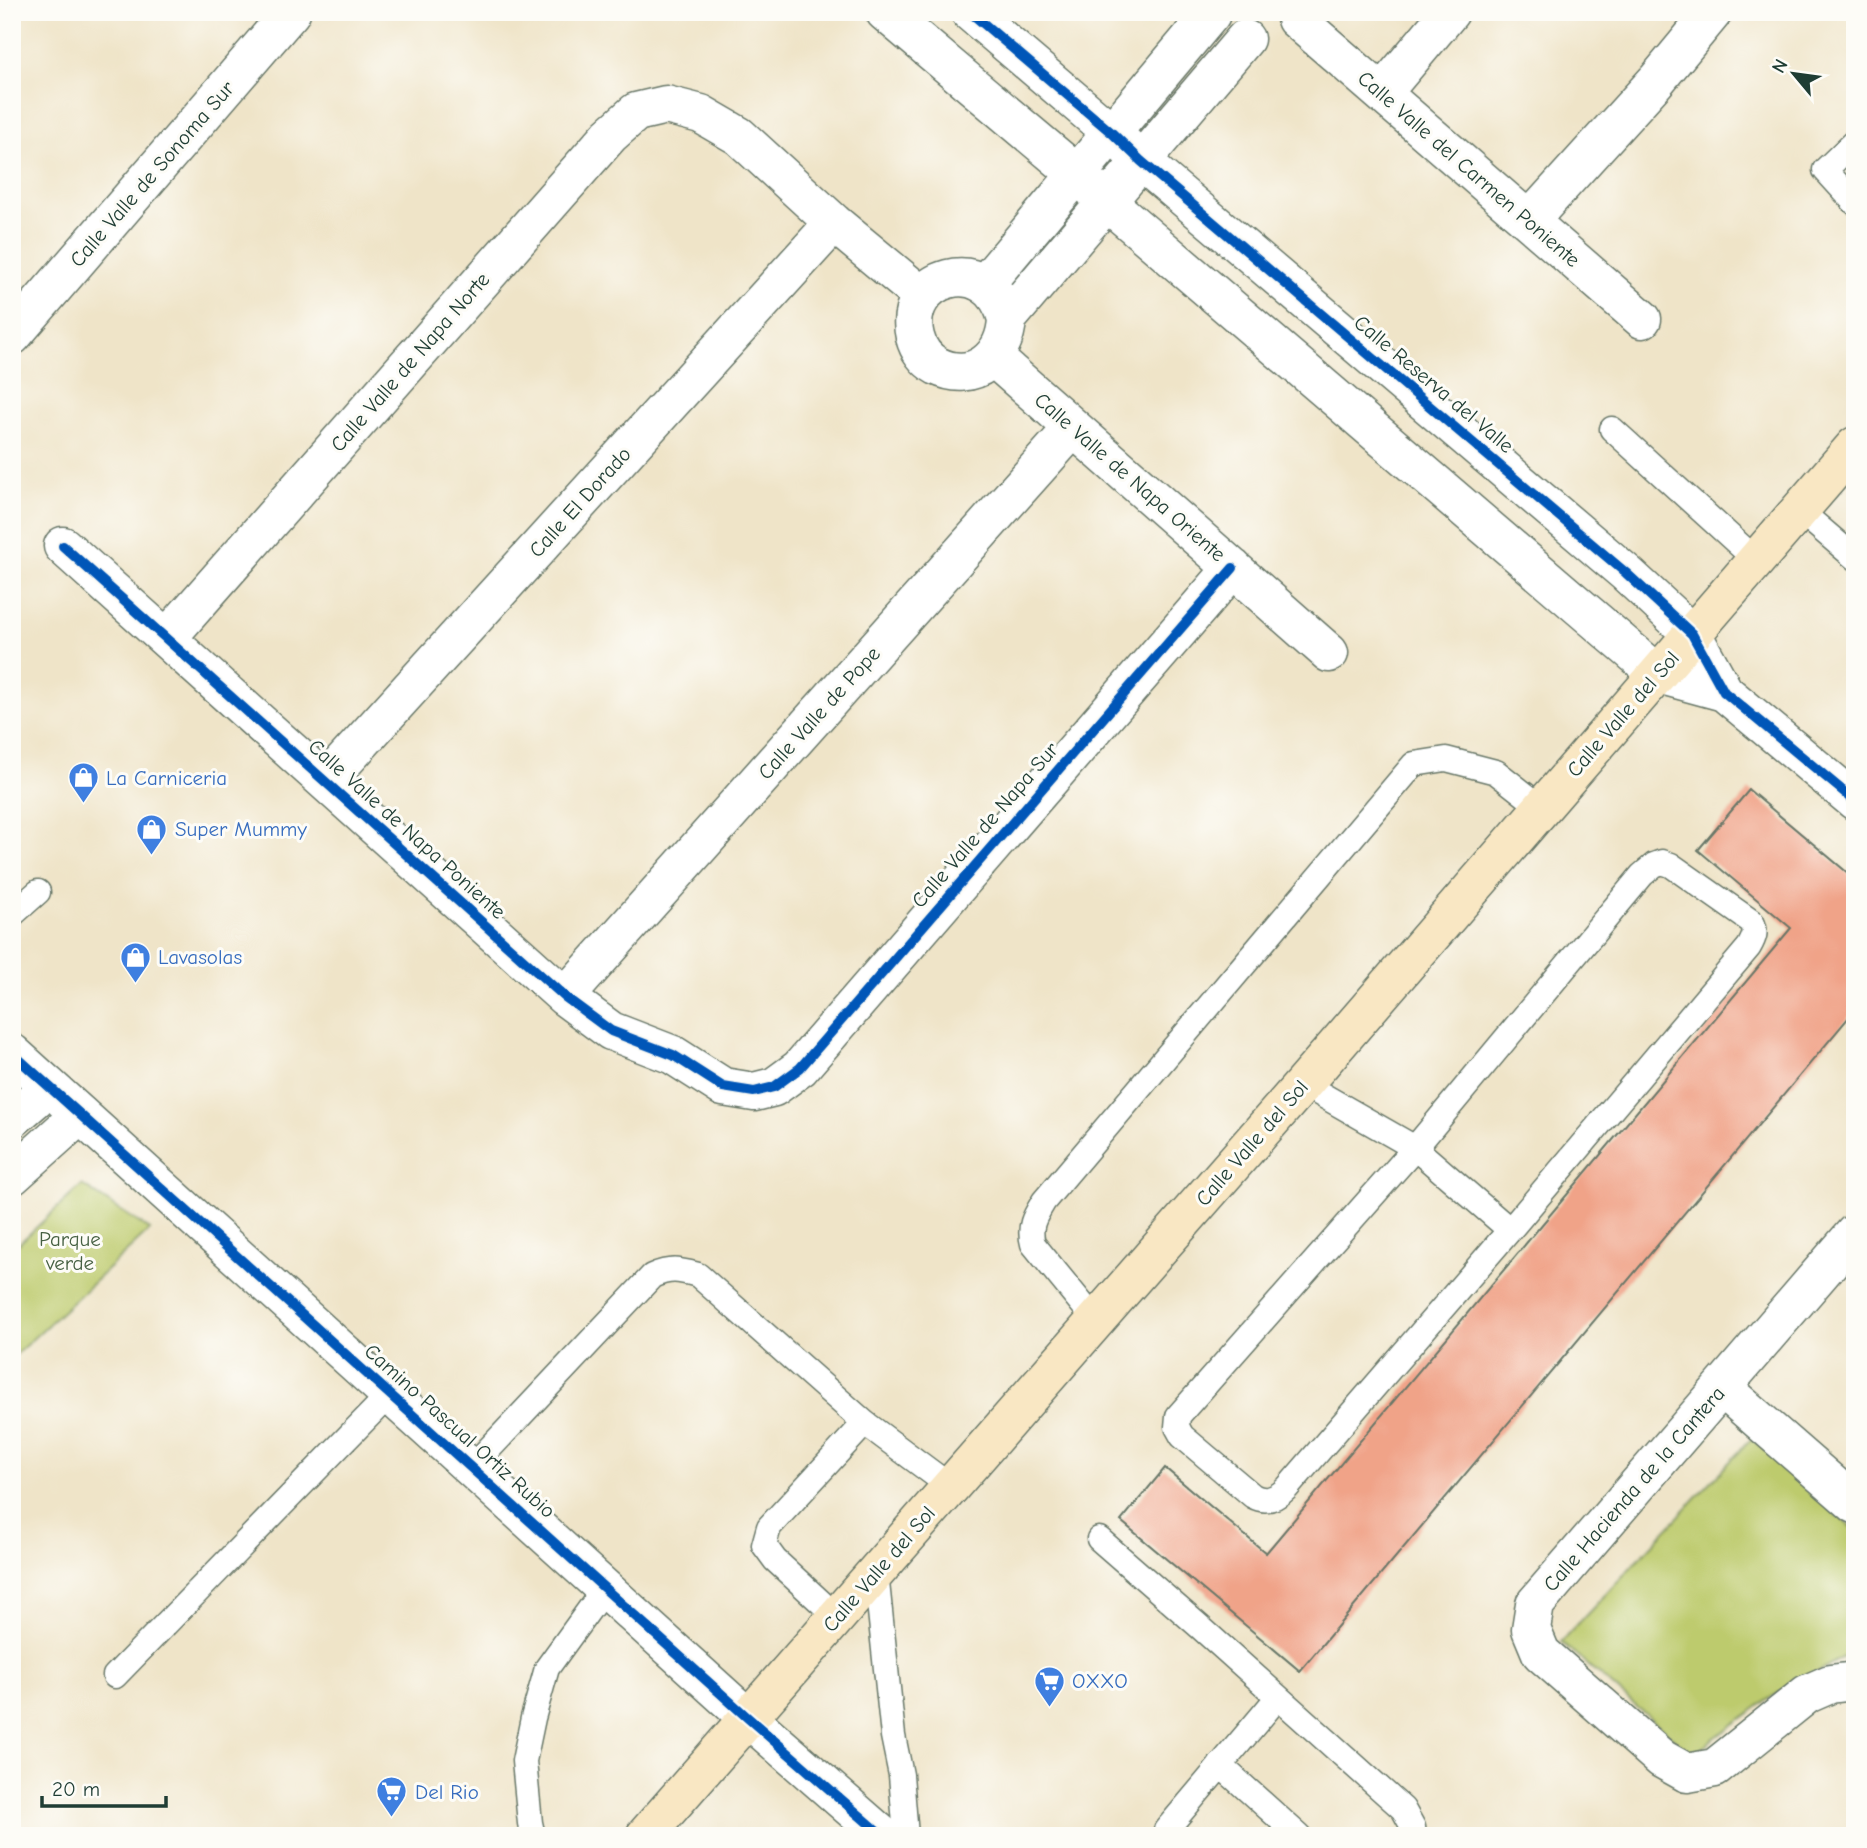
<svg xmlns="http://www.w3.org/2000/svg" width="1867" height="1848" font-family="'Comic Neue',sans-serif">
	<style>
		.green { fill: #bdcb6d; stroke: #6e8450; stroke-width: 2 }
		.building { fill: #f0a388 }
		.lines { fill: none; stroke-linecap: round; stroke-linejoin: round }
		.service-casing { stroke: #687768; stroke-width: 27 }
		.minor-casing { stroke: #687768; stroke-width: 41 }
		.tertiary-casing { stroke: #687768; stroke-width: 41 }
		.secondary-casing { stroke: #687768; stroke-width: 41 }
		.service { stroke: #fff; stroke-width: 24 }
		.minor { stroke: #fff; stroke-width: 38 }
		.tertiary { stroke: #fff; stroke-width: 38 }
		.secondary { stroke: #f9e7c3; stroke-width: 38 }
		.cycleway-casing { stroke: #fdfcf7; stroke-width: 15 }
		.cycleway { stroke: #0057b8; stroke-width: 10 }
		.labels { text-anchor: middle; stroke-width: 6; stroke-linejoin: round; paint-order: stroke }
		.street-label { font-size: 21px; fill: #1f3d34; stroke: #fdfcf7 }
		.shop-label { font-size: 21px; fill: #366cbe; stroke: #fdfcf7; text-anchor: start }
		.park-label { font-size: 21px; fill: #466042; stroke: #fdfcf7 }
	</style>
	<rect width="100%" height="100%" fill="#fdfcf7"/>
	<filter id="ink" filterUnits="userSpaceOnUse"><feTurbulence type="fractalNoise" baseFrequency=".0143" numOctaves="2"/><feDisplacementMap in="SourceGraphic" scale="14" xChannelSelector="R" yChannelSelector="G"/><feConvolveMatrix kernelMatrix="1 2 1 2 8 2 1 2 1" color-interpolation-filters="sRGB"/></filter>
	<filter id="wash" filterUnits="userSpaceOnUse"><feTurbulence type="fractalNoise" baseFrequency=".00686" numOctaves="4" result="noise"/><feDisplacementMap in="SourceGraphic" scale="28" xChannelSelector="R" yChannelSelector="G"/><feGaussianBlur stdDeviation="1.57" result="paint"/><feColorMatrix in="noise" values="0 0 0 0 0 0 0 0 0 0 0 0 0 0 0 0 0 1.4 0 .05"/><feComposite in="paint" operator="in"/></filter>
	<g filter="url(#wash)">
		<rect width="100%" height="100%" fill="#efe4c8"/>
		<!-- green -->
		<path class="green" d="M82,1185l68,45 -138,128v-108z
			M1752,1438l103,93v120l-82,45 -81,58 -131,-112z"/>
		<g id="blocks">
			<!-- building -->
			<path class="building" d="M1749,790l106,89v131l-555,661 -179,-150 44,-53 101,85 525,-625 -93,-78z"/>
		</g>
	</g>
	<g filter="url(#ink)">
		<use href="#blocks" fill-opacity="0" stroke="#687768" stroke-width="2"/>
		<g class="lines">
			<defs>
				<path id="service" d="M1855,141l-30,29 30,33
					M1612,429l144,131
					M1799,510l56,48
					M1662,862l9,3 81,57c5,10 2,16 -3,25l-239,283 -223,258c-10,10 -21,15 -34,8l-71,-60 -5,-9 1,-11 237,-268 227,-273 12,-10z
					M12,915l26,-23
					M1303,1084l112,64 95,82
					M1096,1321l-63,-77c-5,-18 2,-28 11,-43l370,-437 32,-5 50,13 46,36
					M472,1467l180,-191c19,-8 26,-6 46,-1l167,148 86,64
					M1099,1539l101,88 203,182 10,18 1,9
					M876,1573l17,163 8,39 5,61
					M837,1617l-62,-57 -11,-15 5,-18 96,-104
					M115,1676l275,-282
					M1220,1765l79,71
					M533,1836l-3,-13 -6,-62 9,-43 14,-50 58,-80
					M1165,1836l1,-6 112,-133"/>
				<path id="minor" d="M885,12l192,162 30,28 551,472 66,18
					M970,12l142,121 29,28 485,412 66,61 32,58 131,109
					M1296,19l346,300
					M1382,93l68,-81
					M1529,221l127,-140 57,-69
					M985,284l226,-270
					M1007,319c-19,-71 -107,-42 -92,18 3,12 11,23 22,29 37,18 68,-9 70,-47l238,-280
					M12,336l279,-324
					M993,357l336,296
					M63,546l502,451 46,34 62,24 50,32 31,5 20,-5 26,-19 433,-500
					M167,638l443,-503 26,-23 30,-7 35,9 38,22 95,87 88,73
					M326,781l508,-558
					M565,997l508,-569
					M12,1119l37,-32
					M12,1176l68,-61
					M1855,1233l-320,371 -4,25 10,24 121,106 25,14 28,-5 92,-74 23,-10 25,-3
					M1722,1388l133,116"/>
				<path id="tertiary" d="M12,1053l736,665 135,118"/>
				<path id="secondary" d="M645,1836l658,-752 552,-638"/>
			</defs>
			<!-- service casing -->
			<use href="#service" class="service-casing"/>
			<!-- minor casing -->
			<use href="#minor" class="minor-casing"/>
			<!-- tertiary casing -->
			<use href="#tertiary" class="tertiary-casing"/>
			<!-- secondary casing -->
			<use href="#secondary" class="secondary-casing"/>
			<!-- service -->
			<use href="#service" class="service"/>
			<!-- minor -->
			<use href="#minor" class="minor"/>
			<!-- tertiary -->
			<use href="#tertiary" class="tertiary"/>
			<!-- secondary -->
			<use href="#secondary" class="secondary"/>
			<defs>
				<path id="cycleway" d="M970,12l142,121 29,28 485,412 66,61 32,58 131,109
					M63,546l502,451 46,34 62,24 50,32 31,5 20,-5 26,-19 433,-500
					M12,1053l736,665 135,118"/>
			</defs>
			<!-- cycleway casing -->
			<use href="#cycleway" class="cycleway-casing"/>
			<!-- cycleway -->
			<use href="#cycleway" class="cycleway"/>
		</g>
	</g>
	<!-- icons -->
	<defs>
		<symbol id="shop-pin" viewBox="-11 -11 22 30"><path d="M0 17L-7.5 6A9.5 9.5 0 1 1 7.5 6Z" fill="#3f7fe0" stroke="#fdfcf7"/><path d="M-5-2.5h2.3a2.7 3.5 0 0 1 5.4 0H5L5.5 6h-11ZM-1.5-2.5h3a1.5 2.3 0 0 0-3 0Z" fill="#fff"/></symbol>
		<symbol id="supermarket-pin" viewBox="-11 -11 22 30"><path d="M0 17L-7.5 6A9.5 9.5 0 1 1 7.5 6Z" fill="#3f7fe0" stroke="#fdfcf7"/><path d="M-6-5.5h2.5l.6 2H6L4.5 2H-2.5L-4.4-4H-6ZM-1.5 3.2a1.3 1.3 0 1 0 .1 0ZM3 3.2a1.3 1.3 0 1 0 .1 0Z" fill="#fff"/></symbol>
	</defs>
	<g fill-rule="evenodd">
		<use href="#shop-pin" x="66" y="760" width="35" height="47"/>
		<use href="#shop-pin" x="134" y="812" width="35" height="47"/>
		<use href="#shop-pin" x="118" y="940" width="35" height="47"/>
		<use href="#supermarket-pin" x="1032" y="1664" width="35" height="47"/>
		<use href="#supermarket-pin" x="374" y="1774" width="35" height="47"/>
	</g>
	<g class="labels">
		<!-- street labels -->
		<g class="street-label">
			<text transform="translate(1469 169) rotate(41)" y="7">Calle Valle del Carmen Poniente</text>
			<text transform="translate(152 174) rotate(-49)" y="7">Calle Valle de Sonoma Sur</text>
			<text transform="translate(410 362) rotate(-49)" y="7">Calle Valle de Napa Norte</text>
			<text transform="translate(1434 384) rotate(40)" y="7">Calle Reserva del Valle</text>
			<text transform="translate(1130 477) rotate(41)" y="7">Calle Valle de Napa Oriente</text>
			<text transform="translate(580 502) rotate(-48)" y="7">Calle El Dorado</text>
			<text transform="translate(819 713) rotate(-48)" y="7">Calle Valle de Pope</text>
			<text transform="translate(1623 714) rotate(-49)" y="7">Calle Valle del Sol</text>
			<text transform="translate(985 825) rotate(-49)" y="7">Calle Valle de Napa Sur</text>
			<text transform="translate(407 829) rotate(42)" y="7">Calle Valle de Napa Poniente</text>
			<text transform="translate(1252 1143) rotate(-49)" y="7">Calle Valle del Sol</text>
			<text transform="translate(460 1431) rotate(42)" y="7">Camino Pascual Ortiz Rubio</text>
			<text transform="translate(1634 1489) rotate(-49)" y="7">Calle Hacienda de la Cantera</text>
			<text transform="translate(879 1569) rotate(-49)" y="7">Calle Valle del Sol</text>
		</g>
		<!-- shop labels -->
		<g class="shop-label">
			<text x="106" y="785">La Carniceria</text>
			<text x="175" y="836">Super Mummy</text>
			<text x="158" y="964">Lavasolas</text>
			<text x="1072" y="1688">OXXO</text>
			<text x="415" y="1799">Del Rio</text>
		</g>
		<!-- park labels -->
		<g class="park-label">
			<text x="70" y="1246">Parque<tspan x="70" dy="24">verde</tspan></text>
		</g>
	</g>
	<!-- margin -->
	<rect width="1867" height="1848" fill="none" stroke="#fdfcf7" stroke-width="42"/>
	<!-- north arrow -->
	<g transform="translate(1794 74) rotate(299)" stroke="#fdfcf7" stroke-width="5" paint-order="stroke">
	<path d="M0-5L12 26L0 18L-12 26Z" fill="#1f3d34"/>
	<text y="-10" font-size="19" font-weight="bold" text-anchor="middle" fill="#1f3d34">N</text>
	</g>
	<!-- scale -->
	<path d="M42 1796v10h124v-10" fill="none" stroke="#1f3d34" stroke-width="3.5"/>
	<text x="52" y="1796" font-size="21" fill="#1f3d34" stroke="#fdfcf7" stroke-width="5" paint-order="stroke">20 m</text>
</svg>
